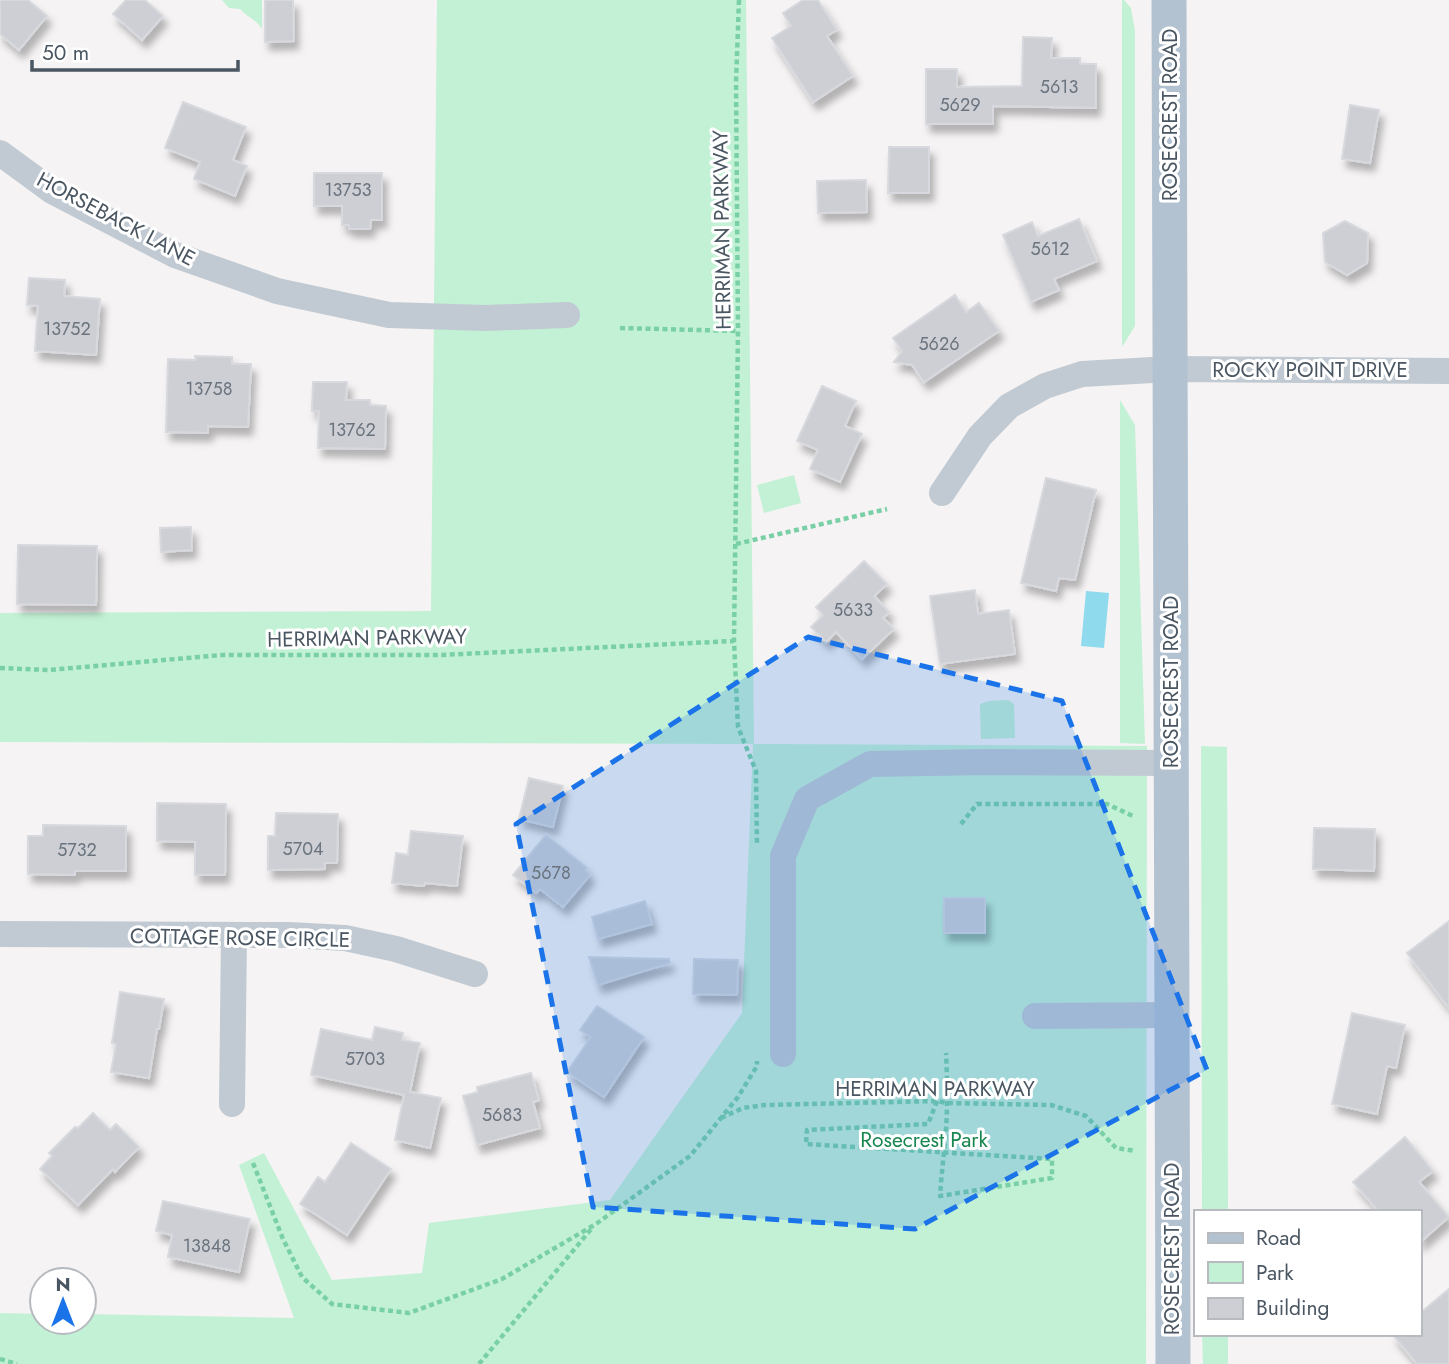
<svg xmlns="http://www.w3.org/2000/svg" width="1449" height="1364" font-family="Jost,sans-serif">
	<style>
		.green { fill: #c3f1d5 }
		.water { fill: #90daee }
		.building { fill: #cdcfd5; stroke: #d7d9de; stroke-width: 2; filter: url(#shadow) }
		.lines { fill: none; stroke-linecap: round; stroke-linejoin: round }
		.path { stroke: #7ad0a6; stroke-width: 4.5; stroke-dasharray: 5 3.5; stroke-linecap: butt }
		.minor { stroke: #c1cad2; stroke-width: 26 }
		.major { stroke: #b3c2d1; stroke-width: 35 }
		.marked { fill: #1a73e8; fill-opacity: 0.2; stroke: #1a73e8; stroke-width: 5; stroke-dasharray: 14 9; stroke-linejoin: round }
		.labels { text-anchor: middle; stroke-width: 6; stroke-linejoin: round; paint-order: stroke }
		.number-label { font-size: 18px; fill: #6b747e }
		.street-label { font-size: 21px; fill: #4a5661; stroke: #fff }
		.park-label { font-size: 21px; fill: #17864f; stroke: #fff }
	</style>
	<defs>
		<filter id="shadow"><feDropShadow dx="4.5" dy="8" stdDeviation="3.5" flood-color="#0004"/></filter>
	</defs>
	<rect width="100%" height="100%" fill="#f5f3f3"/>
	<!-- green -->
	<path class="green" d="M222,0h40v29c-5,-9 -15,-12 -22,-20l-11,-1z
		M437,0h309l8,744 393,2 -1,618h-1146v-51l42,1v8h42v-8l210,4 -55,-153 25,-12 68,127 90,-7 7,-50 181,-23 132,-187 11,-269 -753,-2v-129l431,-2z
		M1122,0h2l7,8 4,23v295l-13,21z
		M1120,400l15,25 10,319 -25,-1z
		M794,475l7,28 -37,10 -7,-28z
		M1008,700l6,4 1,34 -34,1 -1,-35 9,-3z
		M1201,746l26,1 1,465h-26z
		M1202,1334h26v30h-25z"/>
	<!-- water -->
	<path class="water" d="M1086,591l23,2 -5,55 -23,-2z"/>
	<!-- building -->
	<path class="building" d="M0,0h28l19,16 -28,34 -19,-16z
		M126,0h19l18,16 -21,24 -29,-26z
		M265,0h28l1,41 -29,1z
		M803,0h15l19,30 -10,6 26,40 -40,26 -41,-64 19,-12 -8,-13z
		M1023,37l29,1 -1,20h29v6h16v44l-103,-2v18h-67v-55h31v18l65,-1z
		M183,102l63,25 -13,33 14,6 -12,30 -41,-17 6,-17 -35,-14z
		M1350,105l29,5 -9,53 -28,-4z
		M889,147h40v46h-41z
		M314,173h68v47h-11l-1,9h-21v-4h-7v-19h-28z
		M866,180l1,32 -49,1 -1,-32z
		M1079,219l18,42 -43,18 5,11 -28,12 -28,-67 29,-13 6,14z
		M1345,221l23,12 -1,30 -20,12 -22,-13 -2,-29z
		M29,278l36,2 -1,16 36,3 -4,56 -61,-4 3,-45 -11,-1z
		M955,295l11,17 13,-9 20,28 -75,51 -12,-17 -18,-3 8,-11 -9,-13z
		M195,356l37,1v7h19l-3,63 -40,-1v7l-42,-1 2,-73 28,1z
		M313,382h34l-1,18h24v5l16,1 -1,43 -67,-1 1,-37h-7z
		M822,386l34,15 -11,25 17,8 -22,48 -30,-13 8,-19 -21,-9z
		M1046,478l50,12 -21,90 -16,-2 -3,13 -35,-8z
		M191,527l1,23 -31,2 -1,-24z
		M18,545l79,1 -1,59 -79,-1z
		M864,561l23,23 -13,12 15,16 -6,6 11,11 -32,30 -26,-27 -10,10 -15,-15 12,-12 -7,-8z
		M975,590l3,24 31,-4 6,44 -75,10 -10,-68z
		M529,778l34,8 -10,41 -34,-8z
		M157,803l69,1 -1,71h-30v-33l-38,-1z
		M276,813l62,1 -1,49h-12v6l-57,1v-34h7z
		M43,825l83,1v45h-51v4l-47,-1v-38h15z
		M1314,828l61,1 -1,42 -61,-2z
		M411,831l52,5 -6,50 -32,-3 -1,3 -32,-3 4,-30 12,2z
		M546,835l41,33 -2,2 5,5 -27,32 -23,-18 -4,4 -23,-18z
		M944,898h41v35h-41z
		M645,901l7,23 -54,15 -6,-22z
		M1449,921v87l-42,-55z
		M589,957l80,2 1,4 -72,22z
		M694,959l44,1 -1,35 -44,-1z
		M120,992l44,7 -5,30h-2l-8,49 -38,-6 5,-28 -4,-1z
		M597,1006l47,31 -40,60 -37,-25 24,-35 -11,-7z
		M1352,1013l53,12 -9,43 -9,-2 -10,48 -45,-10z
		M375,1027l28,6 -1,7 18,3 -10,49 31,6 -11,50 -35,-8 9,-45 -93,-20 10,-46 51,11z
		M531,1073l8,27 -6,2 7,26 -63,17 -14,-49 15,-4 -1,-5z
		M93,1113l17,17 6,-6 23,23 -24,25 -2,-3 -35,36 -38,-36 12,-13 -3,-3 26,-26 3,1z
		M1405,1137l28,34 -14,11 30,35 -30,26v-31h-40l-26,-30z
		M351,1143l40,26 -44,66 -47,-31 18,-27 7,5z
		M163,1201l87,18 -11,53 -71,-15 4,-22 -16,-4z
		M1449,1289v75h-32l-25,-30h27v-20z"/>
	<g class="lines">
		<!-- path -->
		<path class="path" d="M739,0l-3,82 2,249 -4,310 4,86 18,44 1,75
			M620,328l118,3
			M736,544l151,-35
			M0,668l49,2 173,-15h219l293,-14
			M961,824l16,-20h130l28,13
			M937,1101l-9,23 -121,6 -1,14 246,15v19l-112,18c2,-31 7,-62 7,-93 0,-17 0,-33 -1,-50
			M721,1118l22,-10 22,-3 172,-4 10,2 104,2 35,11 30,32 20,3
			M253,1163l30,76 19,38 30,27 77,9 93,-34 94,-55 94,-68 48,-59 19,-31v-5
			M0,1359l17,5
			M479,1364l113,-136"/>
		<!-- minor -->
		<path class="minor" d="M0,153l52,38 123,64 102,36 112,24 97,3 81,-3
			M942,493l38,-57 29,-30 36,-20 37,-12 88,-5 279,2
			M0,934l289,1 56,3 51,11 79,25
			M1035,1016l137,-1
			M783,1054v-198l24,-57 63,-35 116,-2 185,1
			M232,1104l2,-169"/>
		<!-- major -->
		<path class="major" d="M1169,0l4,1364"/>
	</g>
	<!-- marked area -->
	<path class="marked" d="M808,637l254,64 145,369 -292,159 -322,-22 -77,-383z"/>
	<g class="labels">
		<!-- number labels -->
		<g class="number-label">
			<text x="1059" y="93">5613</text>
			<text x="960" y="111">5629</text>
			<text x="348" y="196">13753</text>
			<text x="1050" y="255">5612</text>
			<text x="67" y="335">13752</text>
			<text x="939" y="350">5626</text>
			<text x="209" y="395">13758</text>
			<text x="352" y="436">13762</text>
			<text x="853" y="616">5633</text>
			<text x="303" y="855">5704</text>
			<text x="77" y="856">5732</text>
			<text x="551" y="879">5678</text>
			<text x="365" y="1065">5703</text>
			<text x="502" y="1121">5683</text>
			<text x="207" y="1252">13848</text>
		</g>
		<!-- street labels -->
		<g class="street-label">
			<text transform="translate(1170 115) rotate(-90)" y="7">ROSECREST ROAD</text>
			<text transform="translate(116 219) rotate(28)" y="7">HORSEBACK LANE</text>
			<text transform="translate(722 230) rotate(-91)" y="7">HERRIMAN PARKWAY</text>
			<text x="1310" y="377">ROCKY POINT DRIVE</text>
			<text transform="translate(367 638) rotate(-1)" y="7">HERRIMAN PARKWAY</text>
			<text transform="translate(1171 682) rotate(-90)" y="7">ROSECREST ROAD</text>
			<text transform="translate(240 938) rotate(1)" y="7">COTTAGE ROSE CIRCLE</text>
			<text x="935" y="1096">HERRIMAN PARKWAY</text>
			<text transform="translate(1172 1249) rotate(-90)" y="7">ROSECREST ROAD</text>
		</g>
		<!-- park labels -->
		<g class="park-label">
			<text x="924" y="1147">Rosecrest Park</text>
		</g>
	</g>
	<!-- legend -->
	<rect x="1194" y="1210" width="228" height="126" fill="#ffffff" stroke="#b7bbc0" stroke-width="2"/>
	<rect x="1208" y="1233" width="35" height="10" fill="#b3c2d1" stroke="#b7bbc0" stroke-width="2"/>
	<text x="1256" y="1245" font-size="21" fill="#4a5661">Road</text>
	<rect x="1208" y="1262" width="35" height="21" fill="#c3f1d5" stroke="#b7bbc0" stroke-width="2"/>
	<text x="1256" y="1280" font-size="21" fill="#4a5661">Park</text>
	<rect x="1208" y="1298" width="35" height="21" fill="#cdcfd5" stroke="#b7bbc0" stroke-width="2"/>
	<text x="1256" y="1315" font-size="21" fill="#4a5661">Building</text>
	<!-- north arrow -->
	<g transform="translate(63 1301)"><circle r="33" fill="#ffffff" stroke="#b7bbc0" stroke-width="2"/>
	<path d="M0-5L12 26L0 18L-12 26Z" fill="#1a73e8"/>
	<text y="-10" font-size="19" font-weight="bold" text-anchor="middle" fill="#4a5661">N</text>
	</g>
	<!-- scale -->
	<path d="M32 60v10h206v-10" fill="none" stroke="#4a5661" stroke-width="3.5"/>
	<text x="42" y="60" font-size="21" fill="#4a5661" stroke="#ffffff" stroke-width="5" paint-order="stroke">50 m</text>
</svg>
